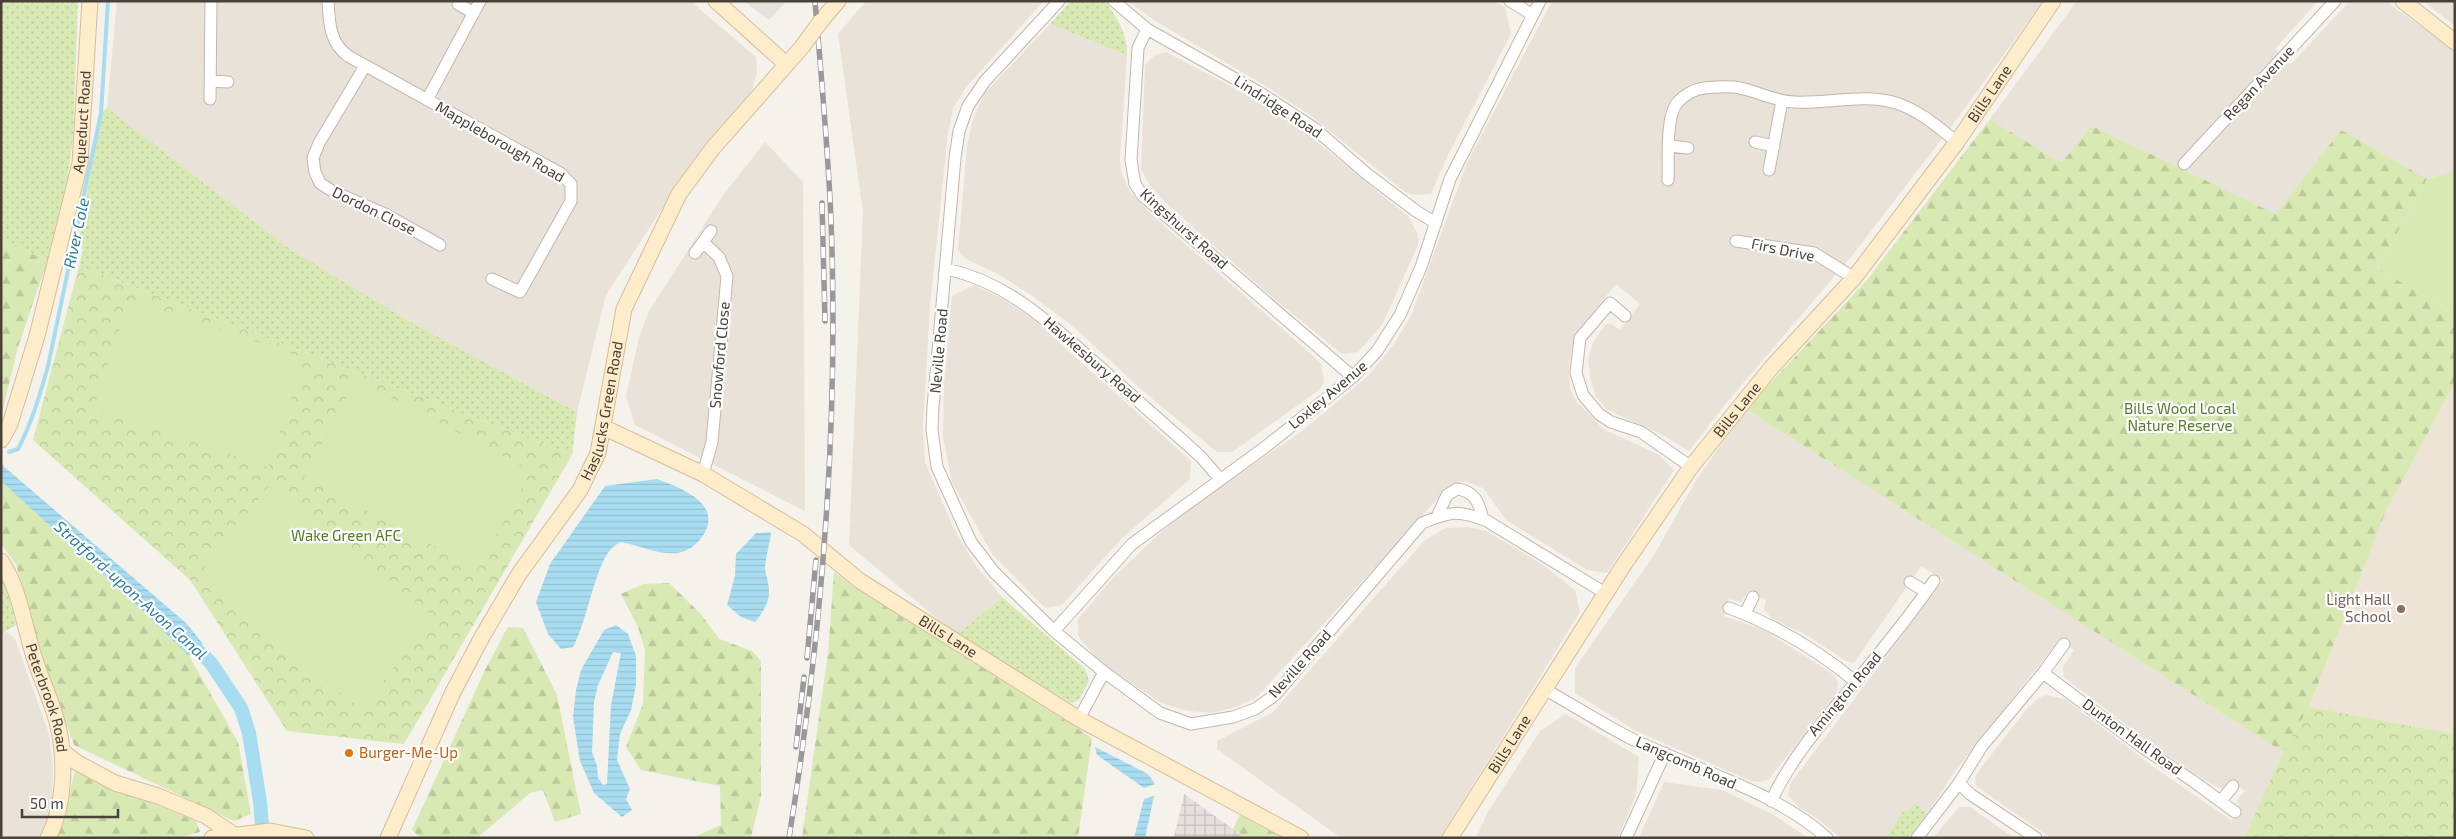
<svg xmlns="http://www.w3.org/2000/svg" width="2456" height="839" font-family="'Exo 2',sans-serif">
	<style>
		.residential { fill: #e9e2d9 }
		.industrial { fill: url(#industrial-grid) }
		.education { fill: #eee4d5 }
		.grass { fill: url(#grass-dots) }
		.forest { fill: url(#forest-firs) }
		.park { fill: url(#park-crowns) }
		.garden { fill: #d8e9b4 }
		.parking { fill: #e4e1df }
		.water { fill: url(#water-rules); fill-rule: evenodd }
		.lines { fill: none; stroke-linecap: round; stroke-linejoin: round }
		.stream { stroke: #a8ddf1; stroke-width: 4 }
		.canal { stroke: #a8ddf1; stroke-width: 14 }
		.street-casing { stroke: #c1b7ad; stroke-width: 13 }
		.secondary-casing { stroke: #d5be9a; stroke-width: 17 }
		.street { stroke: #fff; stroke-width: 11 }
		.secondary { stroke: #ffeccb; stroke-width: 15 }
		.rail-casing { stroke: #999; stroke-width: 5.5 }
		.rail { stroke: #fff; stroke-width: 4; stroke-dasharray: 11; stroke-linecap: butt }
		.secondary-bridge-casing { stroke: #d5be9a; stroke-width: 17; stroke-linecap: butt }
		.secondary-bridge { stroke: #ffeccb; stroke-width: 15 }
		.education-dot { fill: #8d6e63; stroke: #fff; stroke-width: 2 }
		.food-dot { fill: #e8710a; stroke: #fff; stroke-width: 2 }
		.labels { text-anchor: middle; stroke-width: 4.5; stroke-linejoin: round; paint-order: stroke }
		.street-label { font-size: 15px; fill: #4a4138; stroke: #fff }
		.park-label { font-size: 15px; fill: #547d2a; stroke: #fff }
		.education-label { font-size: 15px; fill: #785e54; stroke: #fff; text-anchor: end }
		.food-label { font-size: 15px; fill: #c56008; stroke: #fff; text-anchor: start }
		.water-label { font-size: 16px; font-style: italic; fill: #2a7d9f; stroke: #fff }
	</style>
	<defs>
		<pattern id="industrial-grid" width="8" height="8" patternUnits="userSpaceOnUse" patternTransform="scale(1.25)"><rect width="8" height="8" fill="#e5e0dc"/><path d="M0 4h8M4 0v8" fill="none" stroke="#c6c1be"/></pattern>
		<pattern id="grass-dots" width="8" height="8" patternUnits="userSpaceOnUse" patternTransform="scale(1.25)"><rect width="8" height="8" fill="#d8e9b4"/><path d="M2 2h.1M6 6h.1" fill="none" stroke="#bbc99c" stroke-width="1.8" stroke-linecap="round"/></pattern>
		<pattern id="forest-firs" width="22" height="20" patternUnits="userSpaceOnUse" patternTransform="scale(1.25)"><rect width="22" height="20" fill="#d8e9b4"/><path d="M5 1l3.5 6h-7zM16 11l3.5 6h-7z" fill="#bbc99c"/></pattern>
		<pattern id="park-crowns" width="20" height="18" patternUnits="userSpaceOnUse" patternTransform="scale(1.25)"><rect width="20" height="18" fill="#d8e9b4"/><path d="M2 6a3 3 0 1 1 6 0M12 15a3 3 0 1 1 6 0" fill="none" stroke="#bbc99c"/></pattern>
		<pattern id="water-rules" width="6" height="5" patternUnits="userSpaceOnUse" patternTransform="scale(1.25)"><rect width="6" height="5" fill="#a8ddf1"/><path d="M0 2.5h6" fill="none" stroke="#92bfcf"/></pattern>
	</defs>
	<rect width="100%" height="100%" fill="#f5f1eb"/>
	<!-- residential -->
	<path class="residential" d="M117,1h573l66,56 1,15 -5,18 -69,86 -77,119 -29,117 -161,-87 -125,-75 -184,-142z
		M866,1h178l-78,86 -13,22 -5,24 -18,172 -7,122 2,35 28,65 23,39 26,31 -45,38 -108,-90 14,-333 -25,-178z
		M1128,1h366l11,6 6,27 -64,123 -16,37 -19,1 -8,-4 -94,-76 -46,-30 -107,-63z
		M1552,1h491l-89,122 -103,134 -124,145 -38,49 -23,-14 -60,-28 -10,-12 -6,-21 -2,-17 5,-16 12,-18 5,-2 10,7 20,-26 -24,-20 -42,52 -5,29 1,24 7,13 26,27 56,26 15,15 -67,103 -20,-3 -81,-50 -23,-32 -18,-7 -15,4 -193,212 -21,10 -25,6 -22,-2 -28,-8 -60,-40 -23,-27v-17l36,-42 42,-40 33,-29 112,-76 67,-56 24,-29 19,-31 56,-153z
		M2077,1h241l-43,48 15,16 60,-64h35l70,49v118l-2,4 -26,7 -86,-49 -65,84 -184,-88 -31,37 -71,-44z
		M2423,1h32v25z
		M1050,24l77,31 -7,104 1,13 9,20 22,23 169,148 3,19 -5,8 -87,62h-15l-74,-61 -68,-63 -45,-34 -32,-20 -32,-15 -8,-9 9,-104 6,-27 11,-25z
		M1166,52l91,48 43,28 109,89 9,18 1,8 -37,82 -24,27 -16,2 -76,-62 -98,-87 -19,-21 -8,-15 4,-104 10,-10z
		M765,142l38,40 2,329 -170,-86 -9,-29 13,-58 10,-27 75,-117z
		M974,285l29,14 31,21 157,141 -1,18 -68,59 -60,67 -17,3 -53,-54 -40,-72 -9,-45 1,-52 8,-89z
		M1746,409l537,343 -39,86h-193l-75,-52 -1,-10 50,-65 13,-13 8,-3 19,4 90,69 77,53 8,-11 -3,-10 8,-9 -15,-11 -8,9 -11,-5 -60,-40 -87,-67 -1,-10 11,-17 -14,-11 -107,135 -26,40 -12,-11 -9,9 -3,-1 -17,27h-45l-22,-18 -21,-13 -10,-12 2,-11 154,-204 -23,-14 -67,97 -8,-2 -41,-27 -33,-15 -8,-10 2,-9 -18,-8 -7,10 -12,-3 -5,17 40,14 69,44 5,9 -1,9 -6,9 -62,78 -9,3 -9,-1 -115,-50 -61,-38v-25l79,-113 41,-73z
		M1468,527l18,4 57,34 32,25 5,22 -140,226h-99l-124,-89v-8l55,-28 153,-173 21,-12z
		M7,632l8,7 34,95 4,32 -1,38 -10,34h-41v-204z
		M1566,714l73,43 -3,38 -18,43h-142l12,-26 52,-81z
		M1664,782l58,8 50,24 36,24h-169z
		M1959,807h11l44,31h-81z"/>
	<!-- industrial -->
	<path class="industrial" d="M1184,794l49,35 11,9h-70z"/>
	<!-- education -->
	<path class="education" d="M2455,382v352l-146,-27 77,-196z"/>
	<!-- grass -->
	<path class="grass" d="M1,1h77l-5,135 -5,40 -21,86 -46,-25z
		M1071,1h34c13,19 22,31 22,54l-77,-31z
		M107,108l184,142 125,75 161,87 -5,43 -493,-189 4,-16 -5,-7 23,-130z
		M1,577l6,11 9,37 -15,9z
		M1002,597l83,72 4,12 -10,19 -8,3 -114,-68z
		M1915,803l12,11 -19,24h-22l17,-27h3z"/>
	<!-- forest -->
	<path class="forest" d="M1990,119l71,44 31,-37 184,88 65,-84 86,49 -49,89 77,47v67l-69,129 -77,196 -26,45 -537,-343 121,-129z
		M1,237l46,25 -29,85 -17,70z
		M1,481l128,117 60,58 49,86 13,72 -17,7 -160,-76 -39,-108 -19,-73 -15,-20z
		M834,572l24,18 122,75 112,73 -14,100h-276l26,-185z
		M669,583l32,31 18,25 33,12 9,10v135l-10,42h-59l29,-13 -1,-39 -79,-16 -15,-23 17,-43 2,-54 -7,-23 -17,-33 22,-10z
		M508,627l15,1 34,67 24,119 -26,8 -12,-32 -13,3 -53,45h-56l-9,-8 73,-160z
		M75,771l121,50 4,11 -22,6h-122l9,-25z
		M1240,815l43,23h-39l-11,-9z"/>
	<!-- park -->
	<path class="park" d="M79,266l493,189 -168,289 -117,-13 -97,-151 -157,-140z
		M2309,707l146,27v104h-211l39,-86z"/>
	<!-- garden -->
	<path class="garden" d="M2455,168v147l-77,-47 49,-89 25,-7z
		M130,300l175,58 -37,109 -175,-58z
		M356,379l175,92 -53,98 -174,-91z
		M269,486l165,131 -73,92 -165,-131z"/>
	<!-- parking -->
	<path class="parking" d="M744,1h39l1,3 -15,16z"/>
	<!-- water -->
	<path class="water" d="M1,464l185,159 17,21 -14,12 -60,-58 -128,-117z
		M657,479c24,9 68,25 45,58 -6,8 -15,15 -25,16 -20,2 -37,-8 -57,-11 -2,2 -7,4 -9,7 -16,17 -24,73 -38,98l-12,2 -13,-15 -12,-32 14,-38 55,-78z
		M771,532c-1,12 -5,23 -6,35 0,6 2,10 3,16 4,16 -4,28 -13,39l-14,-5 -14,-12 8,-29 1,-22 20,-21z
		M616,625l12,9 8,22v29l-5,25 -11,24 -3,26 13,29 -4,10 6,11 -10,7 -28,-24 -14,-32 -7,-44 3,-27 5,-20 23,-40zM613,652l8,1 -10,52 -4,79 -4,1 -5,-7 -1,-12 -5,-14 2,-50 4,-17z
		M1095,747l53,27 7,10 -11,4 -47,-33z
		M1154,796l-9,42h-11l10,-39z"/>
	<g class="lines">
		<!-- stream -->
		<path class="stream" d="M9,452l9,-3c14,-27 22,-54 30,-83l53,-253 7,-112"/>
		<!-- canal -->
		<path class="canal" d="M184,637l27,26 30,45 8,25 11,69 3,36"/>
		<defs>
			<path id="street" d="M328,1c1,22 2,42 20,55l212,117 11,11v17l-51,91 -28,-13
				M1059,1l-74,80 -17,25 -9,25 -4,27 -22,249 -1,23 5,37 34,75 23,30 60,59 50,41 56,41 31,11 42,-7 22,-8 20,-14 147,-172c30,-12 36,-13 65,-2l118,72
				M1114,1l33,28 115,65 52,34 53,46 49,37 20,12
				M1510,1l23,14
				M458,4l16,9
				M1147,29l-9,19 -7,112 4,24 7,11 211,182
				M365,66l-46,77 -6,15 2,14 5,11 12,8 53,23 55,31
				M211,81l17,1
				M210,99l1,-98
				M427,100l53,-99
				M1755,142l19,4
				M1669,146l19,2
				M2184,164l151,-163
				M1769,170l13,-69
				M1668,180c1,-18 -3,-65 10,-78 6,-7 17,-13 26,-14 10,-1 21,-2 31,-1 20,3 38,14 59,15 35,2 68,-9 102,1 23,7 43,25 61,39
				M1736,241l78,12 40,25
				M695,253l16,-22
				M946,269c63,13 108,58 155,99 33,30 67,59 100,89l19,22
				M1625,316l-15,-13 -30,35 -4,35 7,22 16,19 12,8 30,10 50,35
				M703,474l9,-32 15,-166 -8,-19 -15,-14
				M1437,517l10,-22 10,-6c18,2 22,14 26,30
				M1910,582l16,10
				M1729,608c46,17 90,43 127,74
				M1745,614l8,-17
				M1054,631l78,-87 132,-96 89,-71 24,-26 23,-36 21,-48 29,-88 90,-178
				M2043,673l21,-29
				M1544,689c29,16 57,34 86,49 62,31 146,53 197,100
				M1079,719l25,-47
				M1959,783l11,11 66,44
				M1771,801c22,-46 52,-79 84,-118 27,-33 55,-67 79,-102
				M2221,801l12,-15
				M1626,838l39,-85
				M1917,838l42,-55 23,-37 61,-73 102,76 48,32 42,31"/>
			<g id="secondary">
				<path d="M716,1l70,63"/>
				<path d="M2403,1l52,41"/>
				<path d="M821,21l17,-20"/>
				<path id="s1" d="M603,427l100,47 100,60 57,47 219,138 222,119"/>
				<path id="s2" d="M1,440l9,-16 27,-88 43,-173 10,-162"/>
				<path id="s3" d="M1,561c18,27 22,59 31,89 7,26 20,50 26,76 8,35 7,80 -10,112"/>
				<path d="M62,751l14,11 39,21 43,13 48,20 27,18"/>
				<path d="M212,838l58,-7 36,7"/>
				<path id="s4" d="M388,838l65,-146 29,-55 37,-63 61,-84 18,-37 26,-144 55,-115 34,-46 89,-101"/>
				<path id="s5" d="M1450,838l173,-272 68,-99 80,-99 83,-90 103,-136 96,-141"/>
			</g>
		</defs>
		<!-- street casing -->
		<use href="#street" class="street-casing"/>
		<!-- secondary casing -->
		<use href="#secondary" class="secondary-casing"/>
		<!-- street -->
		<use href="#street" class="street"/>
		<!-- secondary -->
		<use href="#secondary" class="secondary"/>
		<defs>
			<path id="rail" d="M822,203l3,118
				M807,658l9,-98
				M796,747l8,-70
				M789,838c33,-204 50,-411 42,-618 -3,-73 -10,-146 -16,-219"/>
		</defs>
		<!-- rail casing -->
		<use href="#rail" class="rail-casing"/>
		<!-- rail -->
		<use href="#rail" class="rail"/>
		<defs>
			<path id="secondary-bridge" d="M802,47l19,-26"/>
		</defs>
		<!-- secondary-bridge casing -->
		<use href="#secondary-bridge" class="secondary-bridge-casing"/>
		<!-- secondary-bridge -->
		<use href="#secondary-bridge" class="secondary-bridge"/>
	</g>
	<!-- markers -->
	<circle class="education-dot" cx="2401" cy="609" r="5"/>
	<circle class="food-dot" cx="349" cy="753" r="5"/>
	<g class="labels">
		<!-- street labels -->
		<g class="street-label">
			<text transform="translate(2259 83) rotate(-47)" y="5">Regan Avenue</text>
			<text dy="5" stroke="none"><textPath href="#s5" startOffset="921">Bills Lane</textPath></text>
			<text transform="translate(1278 107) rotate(33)" y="5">Lindridge Road</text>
			<text dy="5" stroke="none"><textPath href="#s2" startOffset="330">Aqueduct Road</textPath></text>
			<text transform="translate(500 142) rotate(30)" y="5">Mappleborough Road</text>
			<text transform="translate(374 211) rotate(26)" y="5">Dordon Close</text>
			<text transform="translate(1184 229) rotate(42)" y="5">Kingshurst Road</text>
			<text transform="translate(1783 250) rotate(12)" y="5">Firs Drive</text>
			<text transform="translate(939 351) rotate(-85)" y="5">Neville Road</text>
			<text transform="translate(720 355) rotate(-85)" y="5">Snowford Close</text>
			<text transform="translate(1092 360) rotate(41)" y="5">Hawkesbury Road</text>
			<text transform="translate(1328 395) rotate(-40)" y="5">Loxley Avenue</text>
			<text dy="5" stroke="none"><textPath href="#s5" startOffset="516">Bills Lane</textPath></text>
			<text dy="5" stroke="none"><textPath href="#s4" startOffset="482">Haslucks Green Road</textPath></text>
			<text dy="5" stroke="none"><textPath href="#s1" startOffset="405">Bills Lane</textPath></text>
			<text transform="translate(1300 664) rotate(-48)" y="5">Neville Road</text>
			<text transform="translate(1845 694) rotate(-50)" y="5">Amington Road</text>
			<text dy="5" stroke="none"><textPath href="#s3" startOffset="145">Peterbrook Road</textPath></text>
			<text transform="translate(2132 737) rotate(36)" y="5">Dunton Hall Road</text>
			<text dy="5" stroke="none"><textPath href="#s5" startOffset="111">Bills Lane</textPath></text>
			<text transform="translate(1686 763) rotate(24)" y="5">Langcomb Road</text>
		</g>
		<!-- park labels -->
		<g class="park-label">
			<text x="2180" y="414">Bills Wood Local<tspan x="2180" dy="17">Nature Reserve</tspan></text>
			<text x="346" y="541">Wake Green AFC</text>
		</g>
		<!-- education labels -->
		<g class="education-label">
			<text x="2391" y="605">Light Hall<tspan x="2391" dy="17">School</tspan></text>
		</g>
		<!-- food labels -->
		<g class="food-label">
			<text x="359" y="758">Burger-Me-Up</text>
		</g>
		<!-- water labels -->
		<g class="water-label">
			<text transform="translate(76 233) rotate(-78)" y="6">River Cole</text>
			<text transform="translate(131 590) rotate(42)" y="6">Stratford-upon-Avon Canal</text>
		</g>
	</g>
	<!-- border -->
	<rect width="2456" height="839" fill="none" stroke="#4a4138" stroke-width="5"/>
	<!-- scale -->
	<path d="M22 809v8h96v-8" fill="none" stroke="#4a4138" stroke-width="2.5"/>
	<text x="30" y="809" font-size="15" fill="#4a4138" stroke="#ffffff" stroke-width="4" paint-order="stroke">50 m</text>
</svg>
